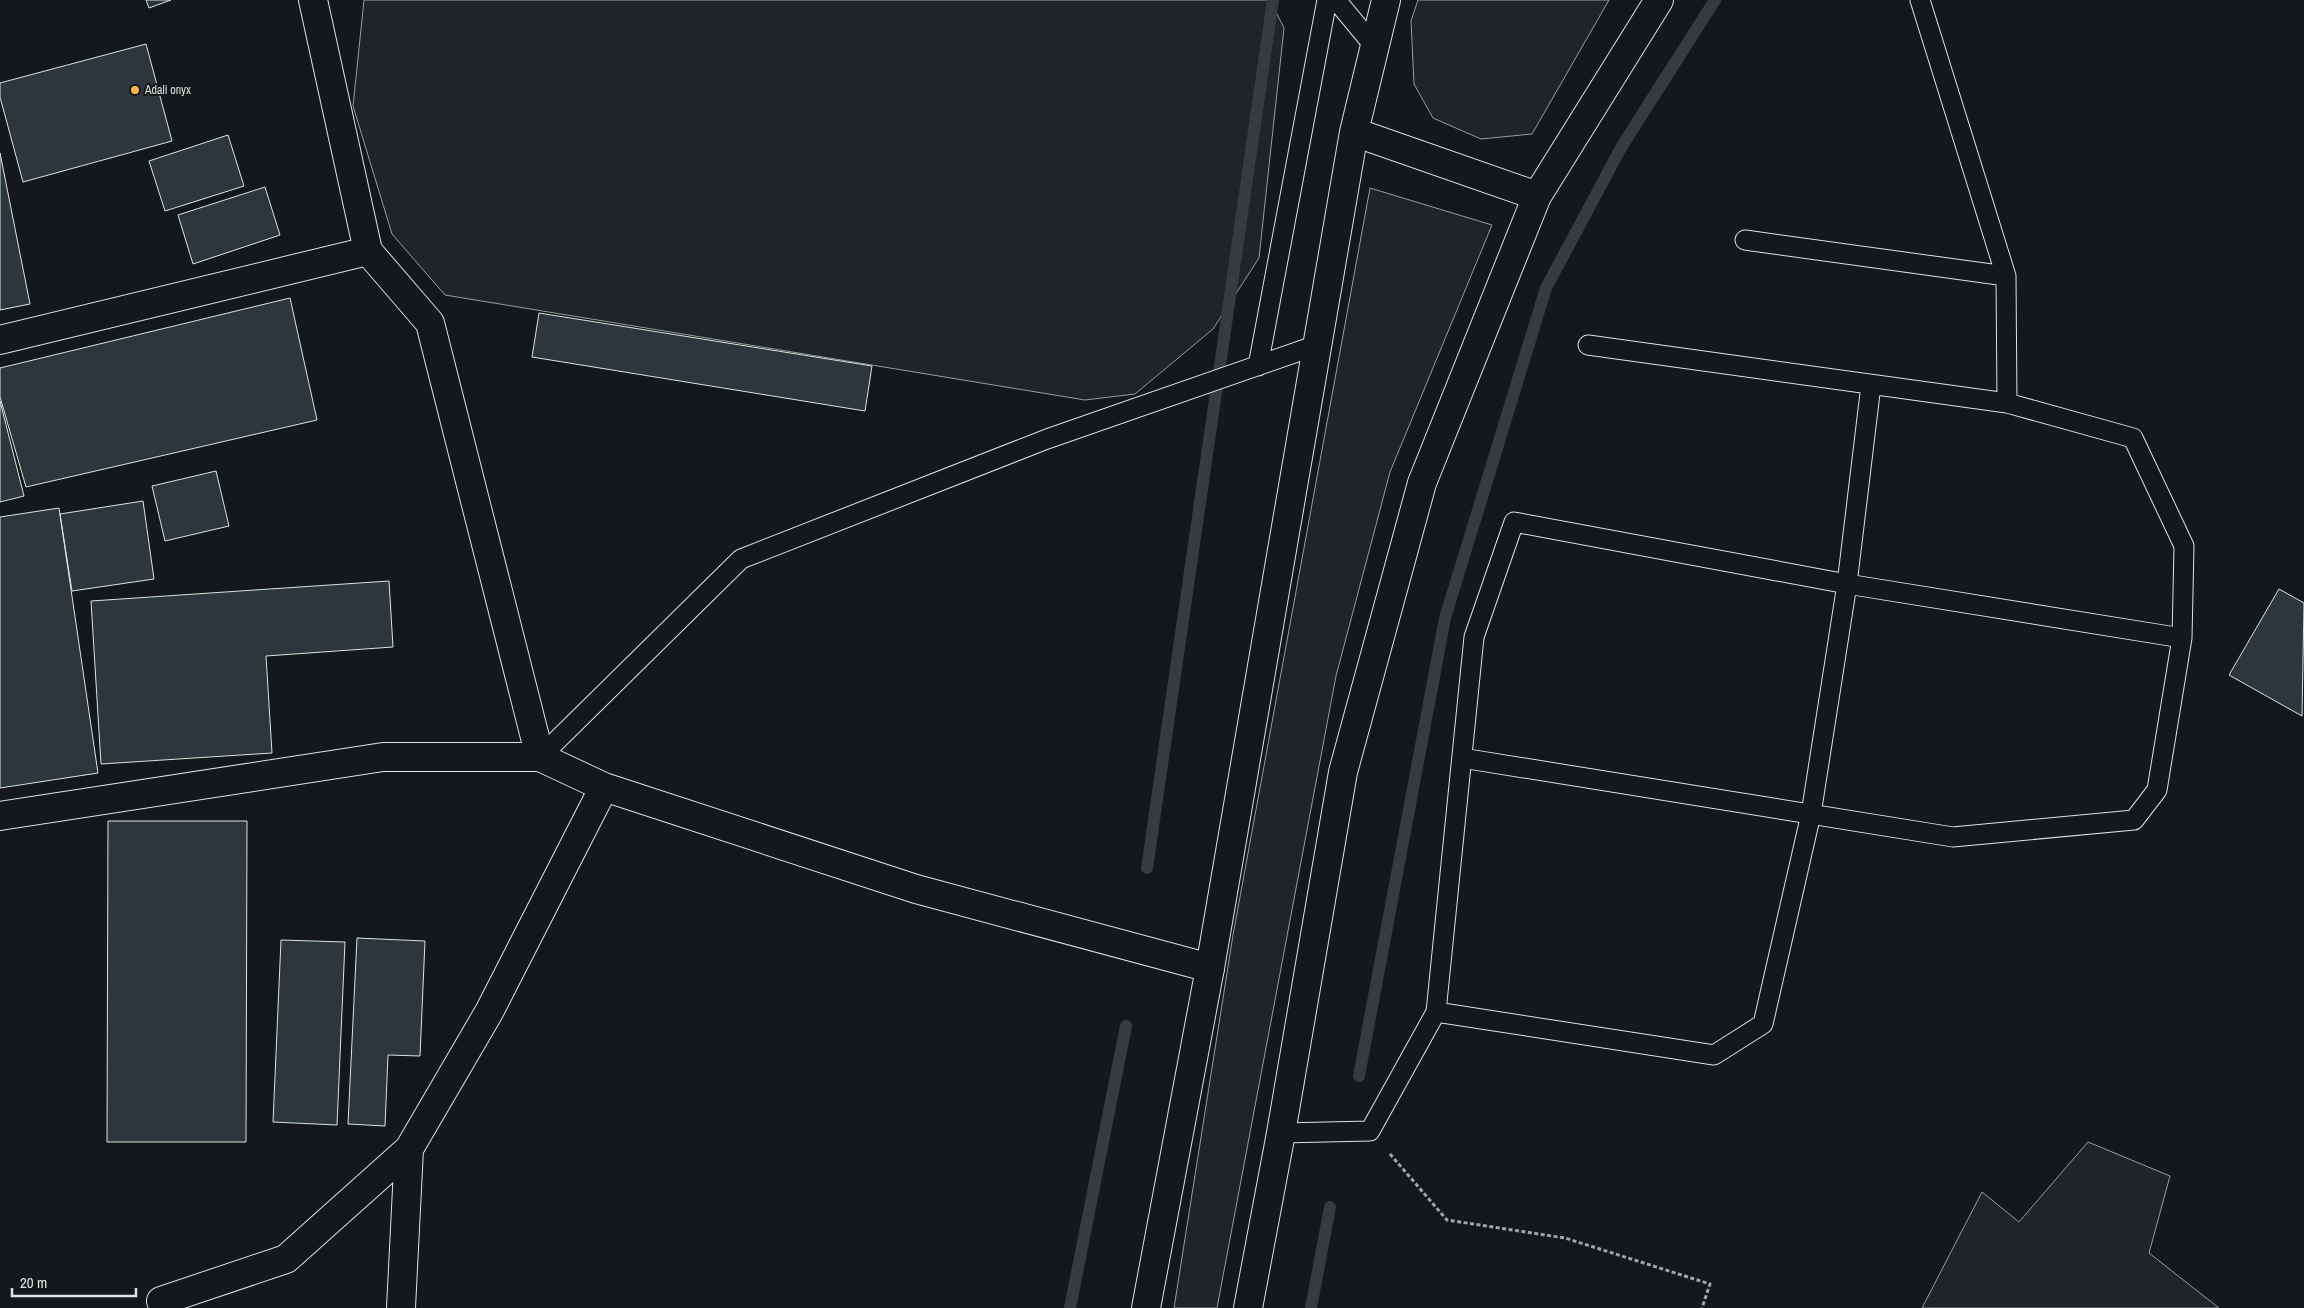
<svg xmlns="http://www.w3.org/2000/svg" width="2304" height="1308" font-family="'Archivo Narrow',sans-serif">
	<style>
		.green { fill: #202428; stroke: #939e99 }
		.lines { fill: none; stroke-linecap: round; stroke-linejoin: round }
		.stream { stroke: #363b3e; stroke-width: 12 }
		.building { fill: #2c363c; stroke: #d8e6dc }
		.lane-casing { stroke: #d8e6dc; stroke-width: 21 }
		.street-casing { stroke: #d8e6dc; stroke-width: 30 }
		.highway-casing { stroke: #d8e6dc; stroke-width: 30 }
		.path { stroke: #9da8a2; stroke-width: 3; stroke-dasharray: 4 2.5; stroke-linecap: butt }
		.lane { stroke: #14181c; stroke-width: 19 }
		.street { stroke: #14181c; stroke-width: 28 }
		.highway { stroke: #14181c; stroke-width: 28 }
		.poi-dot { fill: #ffb74d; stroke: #14181c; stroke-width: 2 }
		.labels { text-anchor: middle; stroke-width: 4; stroke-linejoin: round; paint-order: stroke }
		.poi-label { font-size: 12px; fill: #d8e6dc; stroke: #14181c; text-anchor: start }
	</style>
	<rect width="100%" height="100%" fill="#14181c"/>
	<!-- green -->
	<path class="green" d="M364,0h906l14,28 -25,230 -46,71 -78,65 -50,6 -640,-105 -53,-61 -39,-128z
		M1418,0h191l-77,134 -51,5 -48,-21 -19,-34 -3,-63z
		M1370,188l122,37 -102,247 -54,204 -119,632h-43l59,-373z
		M2088,1142l82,34 -21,77 70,55h-297l60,-116 37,30z"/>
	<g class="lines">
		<!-- stream -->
		<path class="stream" d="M1147,868l126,-868
			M1359,1076l86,-458 101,-330 76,-142 93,-146
			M1070,1308l56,-282
			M1311,1308l19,-101"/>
	</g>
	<!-- building -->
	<path class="building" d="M146,0h25l-22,8z
		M146,44l26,97 -149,41 -23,-85v-14z
		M228,135l16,51 -79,25 -16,-50z
		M0,153l30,151 -30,6z
		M265,187l15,48 -87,29 -15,-49z
		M290,298l27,122 -291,67 -26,-90v-29z
		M539,313l333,53 -7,45 -333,-54z
		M0,401l24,95 -24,6z
		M216,471l13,55 -64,15 -13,-55z
		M143,501l11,78 -82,12 -12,-77z
		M59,508l39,265 -98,15v-271z
		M389,581l4,66 -127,9 6,97 -171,11 -10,-163z
		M2279,589l25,14 -2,113 -73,-41z
		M108,821h139l-1,321h-139z
		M357,938l68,3 -5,115 -32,-1 -3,71 -37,-2z
		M281,940l64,2 -8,183 -64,-3z"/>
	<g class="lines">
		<defs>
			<path id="lane" d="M1336,0l39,47
				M1745,240l261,36
				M1588,345l419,58
				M1258,366l69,-366
				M540,757l201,-198 306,-120 270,-94
				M1462,758l491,79 181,-17 23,-30 25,-152 2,-92 -51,-108 -126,-35 -1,-127 -86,-276
				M1436,1012l38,-375 40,-115 333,62 335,54
				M1281,1133l89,-2 66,-119 278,43 49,-31 48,-210 36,-230 24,-199"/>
			<path id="street" d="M313,0l55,251 62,72 110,434
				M0,340l368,-89
				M0,816l383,-59h157l64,30 312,102 294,79
				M161,1301l125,-42 123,-110
				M401,1308l8,-159 80,-137 115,-225"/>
			<path id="highway" d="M1354,132l183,64
				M1146,1308l64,-340 144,-836 32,-132
				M1248,1308l33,-175 62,-361 79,-289 115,-287 122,-196"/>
		</defs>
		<!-- lane casing -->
		<use href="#lane" class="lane-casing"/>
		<!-- street casing -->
		<use href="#street" class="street-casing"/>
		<!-- highway casing -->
		<use href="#highway" class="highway-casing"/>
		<!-- path -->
		<path class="path" d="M1390,1154l57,66 118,18 145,46 -8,24"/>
		<!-- lane -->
		<use href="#lane" class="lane"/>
		<!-- street -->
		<use href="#street" class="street"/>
		<!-- highway -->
		<use href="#highway" class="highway"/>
	</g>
	<!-- markers -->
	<circle class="poi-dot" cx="135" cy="90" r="5"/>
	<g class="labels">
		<!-- poi labels -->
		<g class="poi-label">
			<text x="145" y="94">Adali onyx</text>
		</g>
	</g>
	<!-- scale -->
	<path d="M12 1288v8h124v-8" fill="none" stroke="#d8e6dc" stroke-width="2.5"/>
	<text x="20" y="1288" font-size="15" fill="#d8e6dc" stroke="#14181c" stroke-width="4" paint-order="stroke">20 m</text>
</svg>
